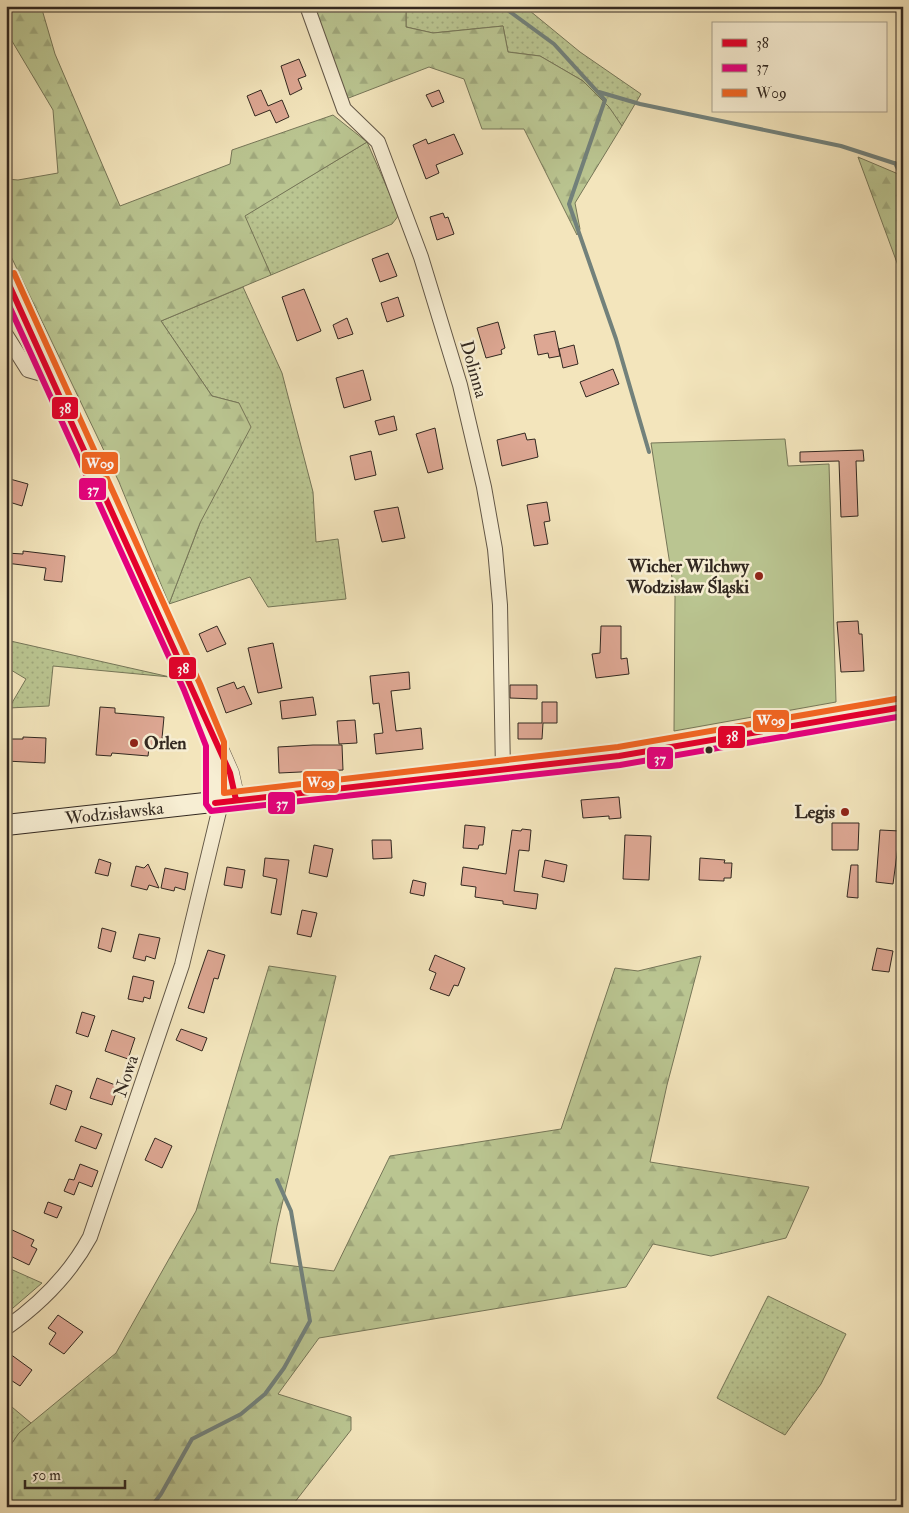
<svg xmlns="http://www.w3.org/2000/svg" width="909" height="1513" font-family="'IM FELL Double Pica',serif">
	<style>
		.grass { fill: url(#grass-dots); stroke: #767658 }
		.forest { fill: url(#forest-firs); stroke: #767658 }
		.pitch { fill: #bac591; stroke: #767658 }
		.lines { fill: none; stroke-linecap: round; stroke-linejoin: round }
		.stream { stroke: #72817b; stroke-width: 4 }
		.building { fill: #dda793; stroke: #322820 }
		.minor-casing { stroke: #625747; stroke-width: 16 }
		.tertiary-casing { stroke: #625747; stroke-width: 19 }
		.secondary-casing { stroke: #322820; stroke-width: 22 }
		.minor { stroke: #f7eed3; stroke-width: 14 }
		.tertiary { stroke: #f7eed3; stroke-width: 18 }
		.secondary { stroke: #f7eed3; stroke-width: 20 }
		.bus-1-casing { stroke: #f7eed3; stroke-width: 10 }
		.bus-2-casing { stroke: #f7eed3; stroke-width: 10 }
		.bus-3-casing { stroke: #f7eed3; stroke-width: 10 }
		.bus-1 { stroke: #e4002b; stroke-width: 6 }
		.bus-2 { stroke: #e5007d; stroke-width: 6 }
		.bus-3 { stroke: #f26522; stroke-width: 6 }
		.poi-dot { fill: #8f2418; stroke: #f7eed3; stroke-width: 2 }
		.bus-dot { fill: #322820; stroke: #f7eed3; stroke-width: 2 }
		.labels { text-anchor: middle; stroke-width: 5; stroke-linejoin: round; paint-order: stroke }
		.street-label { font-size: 18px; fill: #322820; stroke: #f7eed3 }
		.poi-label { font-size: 18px; font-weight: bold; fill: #322820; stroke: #f7eed3; text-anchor: end }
		.line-badge { stroke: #f7eed3; stroke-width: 2 }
		.badge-label { font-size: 14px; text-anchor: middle; font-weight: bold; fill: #fff }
	</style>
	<defs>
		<pattern id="grass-dots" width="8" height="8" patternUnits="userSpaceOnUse" patternTransform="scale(1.25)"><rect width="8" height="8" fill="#bac591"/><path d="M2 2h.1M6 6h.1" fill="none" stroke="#a0a97d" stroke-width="1.8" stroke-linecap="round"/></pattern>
		<pattern id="forest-firs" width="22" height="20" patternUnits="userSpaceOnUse" patternTransform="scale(1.25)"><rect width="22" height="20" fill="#bac591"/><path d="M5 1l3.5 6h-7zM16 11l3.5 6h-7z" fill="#a0a97d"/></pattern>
	</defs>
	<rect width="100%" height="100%" fill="#f3e5bc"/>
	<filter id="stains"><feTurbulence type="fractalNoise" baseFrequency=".004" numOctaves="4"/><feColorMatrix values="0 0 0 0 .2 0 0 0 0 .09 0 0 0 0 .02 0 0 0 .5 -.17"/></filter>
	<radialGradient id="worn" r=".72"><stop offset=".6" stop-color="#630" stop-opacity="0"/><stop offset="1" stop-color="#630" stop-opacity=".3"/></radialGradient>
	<!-- grass -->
	<path class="grass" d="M406,6h118l56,46 61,42 -19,32 -39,-45 -43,-25 -32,-4 -5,-26 -70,7 -27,-6z
		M367,142l32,73 -7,9 -121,51 -27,-59z
		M243,287l39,86 31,119 3,50 22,-3 8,60 -78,8 -18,-30 -81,27 31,-81 39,-120 -27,-7 -51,-75z
		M6,640l164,37 -117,-11 -4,40 -40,2 17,-29 -20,-12z
		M6,1267l36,16 -36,31z
		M768,1296l78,38 -25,50 -36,51 -68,-37z
		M6,1402l25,21 -12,10 -13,19z"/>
	<!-- forest -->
	<path class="forest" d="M6,6h35l14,48 65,152 110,-42 2,-14 101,-35 34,27 -122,74 26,59 -110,46 51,75 27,7 12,24 -51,96 -31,81 -50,-122 -113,-236v-67l12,1 40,-7 -5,-63 -47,-79z
		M311,6h95v21l27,6 70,-7 5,26 32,4 43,25 26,26 13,19 -47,77 5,26 -3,6 -53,-106h-42l-18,-50 -35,-12 -83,32z
		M858,157l45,19v103z
		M701,956l-34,129 -17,77 159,25 -23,51 -75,18 -58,-12 -27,43 -307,51 -41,56 73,23v13l-60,77h-285v-55l13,-19 97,-80 80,-142 73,-245 67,10 -59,250 -7,37 64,8 56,-115 171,-27 54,-161 23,3z"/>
	<!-- pitch -->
	<path class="pitch" d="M785,439l3,27 41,-2 7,238 -162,29 1,-134 -24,-154z"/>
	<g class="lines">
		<!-- stream -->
		<path class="stream" d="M502,6l52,38 51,56 -36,104 47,135 33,113
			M599,92l41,12 201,42 62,20
			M895,163l8,17
			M151,1507l10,-13 31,-55 49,-25 24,-20 19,-26 26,-47 -19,-110 -14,-31"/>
	</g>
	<!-- building -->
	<path class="building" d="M299,59l7,17 -8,3 4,10 -12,6 -9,-29z
		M261,90l7,16 14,-6 7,17 -13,6 -6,-13 -15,6 -8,-20z
		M439,90l5,12 -12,5 -6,-12z
		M454,134l9,20 -27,11 3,8 -13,6 -13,-34 13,-6 2,5z
		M443,213l2,5 3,-1 6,17 -17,6 -7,-23z
		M388,253l9,23 -17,6 -8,-23z
		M304,289l17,42 -24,10 -15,-44z
		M398,297l6,19 -17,6 -6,-19z
		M347,318l6,16 -15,5 -5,-14z
		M498,322l7,26 -4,2 1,4 -16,4 -9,-30z
		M555,331l5,25 -11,2 -1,-5 -10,2 -4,-20z
		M574,345l4,19 -15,4 -4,-19z
		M613,369l6,15 -33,13 -6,-15z
		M363,370l8,30 -27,8 -8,-30z
		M394,416l3,14 -18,5 -4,-14z
		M435,428l8,41 -15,4 -12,-39z
		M525,433l2,7 8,-1 3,18 -36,9 -5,-26z
		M863,450l1,11h-8l2,55 -17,1 -2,-56 -39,1v-10z
		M371,451l5,24 -21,5 -5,-24z
		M10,479l18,5 -6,22 -16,-5z
		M547,502l3,19 -6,1 4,22 -14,2 -7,-41z
		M398,507l7,31 -23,4 -8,-31z
		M23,551l42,5 -3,26 -18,-2 2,-12 -40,-5v-10l17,1z
		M858,621l1,13h3l2,37 -23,1 -4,-50z
		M217,626l9,18 -19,8 -8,-18z
		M601,626h20v33l6,-1 2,16 -33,4 -4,-24 8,-1z
		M273,643l9,45 -24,5 -10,-45z
		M409,672l1,17 -19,2 5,40 25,-3 2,21 -47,5 -2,-20 9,-1 -4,-30 -6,1 -3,-28z
		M234,682l3,7 7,-3 8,18 -26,9 -9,-25z
		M510,685h27v14l-27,-1z
		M313,697l3,18 -34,4 -2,-18z
		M542,702h15v21h-14l-1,16h-24v-16h24z
		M100,707l15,1v5l49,4 -3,32 -12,-1 -1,8 -36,-3 -1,3 -15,-1z
		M355,720l2,23 -18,1 -2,-23z
		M23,737l23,1 -1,25 -39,-2v-22h17z
		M313,745h29l1,25 -64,3 -1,-26z
		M619,797l2,21 -12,1v-3l-26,2 -2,-18z
		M832,823h27l-1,27h-26z
		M465,825l20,2 -2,18h-4l-1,4 -15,-1z
		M522,829l9,1 -2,21 -10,-1 -5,41 24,3 -2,15 -33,-5v-3l-28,-4 1,-10 -15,-2 2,-18 43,7 6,-44 9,1z
		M880,830l20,1 -7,53 -17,-2z
		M625,835l26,1 -2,44 -26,-1z
		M372,840h19l1,18 -19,1z
		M314,845l19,4 -6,28 -18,-4z
		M265,858l24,2 -8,55 -10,-2 6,-34 -14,-3z
		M700,858l25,2 -1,3h8l-1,15h-7v3l-25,-1z
		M99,859l12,4 -3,13 -13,-3z
		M545,860l22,5 -3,17 -22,-5z
		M148,864l11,24 -10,-3 -2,5 -16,-4 5,-20 8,2z
		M851,865h7v33l-11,-1z
		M227,867l18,3 -3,18 -18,-3z
		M165,868l23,5 -3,17 -10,-3 -1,4 -13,-3z
		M413,880l13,3 -2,13 -14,-3z
		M302,910l15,3 -6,24 -14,-3z
		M102,928l14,4 -5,20 -13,-4z
		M139,934l21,4 -5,21 -9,-3 -1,5 -12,-3z
		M877,948l16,3 -4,21 -17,-2z
		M208,950l17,5 -7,24 -4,-1 -10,35 -16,-5z
		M435,955l30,13 -7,18 -4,-1 -5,11 -19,-7 6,-16 -7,-3z
		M133,976l21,5 -4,18 -6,-2 -1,5 -15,-3z
		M82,1012l13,4 -7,21 -12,-4z
		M181,1029l26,9 -5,13 -26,-11z
		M112,1030l23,8 -7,21 -23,-8z
		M97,1078l21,8 -6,19 -22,-7z
		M56,1085l16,6 -6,19 -16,-6z
		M81,1126l21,8 -6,15 -21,-8z
		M155,1138l17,8 -10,22 -17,-8z
		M80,1164l18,7 -6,16 -13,-5 -5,13 -10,-4 5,-12 5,1z
		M48,1202l14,5 -5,11 -13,-5z
		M10,1229l24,11 -3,6 6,3 -8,16 -23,-11v-17z
		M58,1315l25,17 -19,22 -15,-10 7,-11 -8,-5z
		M6,1351l26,19 -12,16 -14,-9z"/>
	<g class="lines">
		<defs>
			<path id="minor" d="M307,6l37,103 34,33 43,115 39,128 24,102 11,62 5,56 3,166
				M6,335l22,35 14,4 7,-4
				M6,1328c34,-24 64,-54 84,-91l92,-272 39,-162"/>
			<path id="tertiary" d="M6,277l186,410 38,86 6,27
				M215,803v-59"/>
			<g id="secondary">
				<path id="s1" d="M6,825l550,-61 109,-15 238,-42"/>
			</g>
		</defs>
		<!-- minor casing -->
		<use href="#minor" class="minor-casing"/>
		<!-- tertiary casing -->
		<use href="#tertiary" class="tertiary-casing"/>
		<!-- secondary casing -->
		<use href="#secondary" class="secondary-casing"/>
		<!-- minor -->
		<use href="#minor" class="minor"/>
		<!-- tertiary -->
		<use href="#tertiary" class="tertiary"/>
		<!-- secondary -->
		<use href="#secondary" class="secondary"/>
		<defs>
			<path id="bus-1" d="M6,278l224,495 6,27
				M215,803l404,-47 284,-49"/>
			<path id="bus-2" d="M6,299l178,391 22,56v58l5,7 409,-46 283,-49"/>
			<path id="bus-3" d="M14,273l186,411 24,58v51l394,-46 284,-49"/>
		</defs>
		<!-- bus-1 casing -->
		<use href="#bus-1" class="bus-1-casing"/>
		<!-- bus-2 casing -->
		<use href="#bus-2" class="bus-2-casing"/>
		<!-- bus-3 casing -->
		<use href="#bus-3" class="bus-3-casing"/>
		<!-- bus-1 -->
		<use href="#bus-1" class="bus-1"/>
		<!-- bus-2 -->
		<use href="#bus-2" class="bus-2"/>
		<!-- bus-3 -->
		<use href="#bus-3" class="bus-3"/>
	</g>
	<!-- markers -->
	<g class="poi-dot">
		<circle cx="759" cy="576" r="5"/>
		<circle cx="134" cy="743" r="5"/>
		<circle cx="845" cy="812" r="5"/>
	</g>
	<circle class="bus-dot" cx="709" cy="750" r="4.5"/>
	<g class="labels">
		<!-- street labels -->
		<g class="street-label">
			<text transform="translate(474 369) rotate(74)" y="6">Dolinna</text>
			<text dy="6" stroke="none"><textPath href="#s1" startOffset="109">Wodzisławska</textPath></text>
			<text transform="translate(126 1076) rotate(-72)" y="6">Nowa</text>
		</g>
		<!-- poi labels -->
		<g class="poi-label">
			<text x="749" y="572">Wicher Wilchwy<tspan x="749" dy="21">Wodzisław Śląski</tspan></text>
			<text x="144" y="749" text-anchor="start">Orlen</text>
			<text x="835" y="818">Legis</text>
		</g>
	</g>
	<g class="line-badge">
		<rect x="51" y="396" width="28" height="24" rx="5" fill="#e4002b"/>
		<rect x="81" y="451" width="38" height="24" rx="5" fill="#f26522"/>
		<rect x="78" y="477" width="29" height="24" rx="5" fill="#e5007d"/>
		<rect x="168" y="656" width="29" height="24" rx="5" fill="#e4002b"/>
		<rect x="752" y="709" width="38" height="24" rx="5" fill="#f26522"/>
		<rect x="717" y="725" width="29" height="24" rx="5" fill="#e4002b"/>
		<rect x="646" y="746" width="28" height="24" rx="5" fill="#e5007d"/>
		<rect x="302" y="770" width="38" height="24" rx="5" fill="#f26522"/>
		<rect x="267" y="791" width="29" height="24" rx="5" fill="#e5007d"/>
	</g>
	<g class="badge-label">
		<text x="65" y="413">38</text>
		<text x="100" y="468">W09</text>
		<text x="93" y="494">37</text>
		<text x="183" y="673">38</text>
		<text x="771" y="725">W09</text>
		<text x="732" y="741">38</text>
		<text x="660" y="763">37</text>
		<text x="321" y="787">W09</text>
		<text x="282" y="808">37</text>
	</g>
	<!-- margin -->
	<rect width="909" height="1513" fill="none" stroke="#f3e5bc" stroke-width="25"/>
	<rect x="8" y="8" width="894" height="1498" fill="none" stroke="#322820" stroke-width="2.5"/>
	<rect x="12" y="12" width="884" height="1488" fill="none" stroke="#322820"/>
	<!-- legend -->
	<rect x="712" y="22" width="175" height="90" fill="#f7eed3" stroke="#a89f8b"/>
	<rect x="722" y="39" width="25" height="8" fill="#e4002b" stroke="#a89f8b"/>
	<text x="756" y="48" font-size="15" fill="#322820">38</text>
	<rect x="722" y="64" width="25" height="8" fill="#e5007d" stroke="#a89f8b"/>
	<text x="756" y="72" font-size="15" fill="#322820">37</text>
	<rect x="722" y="89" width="25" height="8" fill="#f26522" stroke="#a89f8b"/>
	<text x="756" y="98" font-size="15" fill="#322820">W09</text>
	<!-- scale -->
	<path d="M25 1480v8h100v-8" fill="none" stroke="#322820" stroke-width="2.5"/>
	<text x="32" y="1480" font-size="15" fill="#322820" stroke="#f7eed3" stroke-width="4" paint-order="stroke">50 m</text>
	<rect width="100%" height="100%" filter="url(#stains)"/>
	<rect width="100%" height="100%" fill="url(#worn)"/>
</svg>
